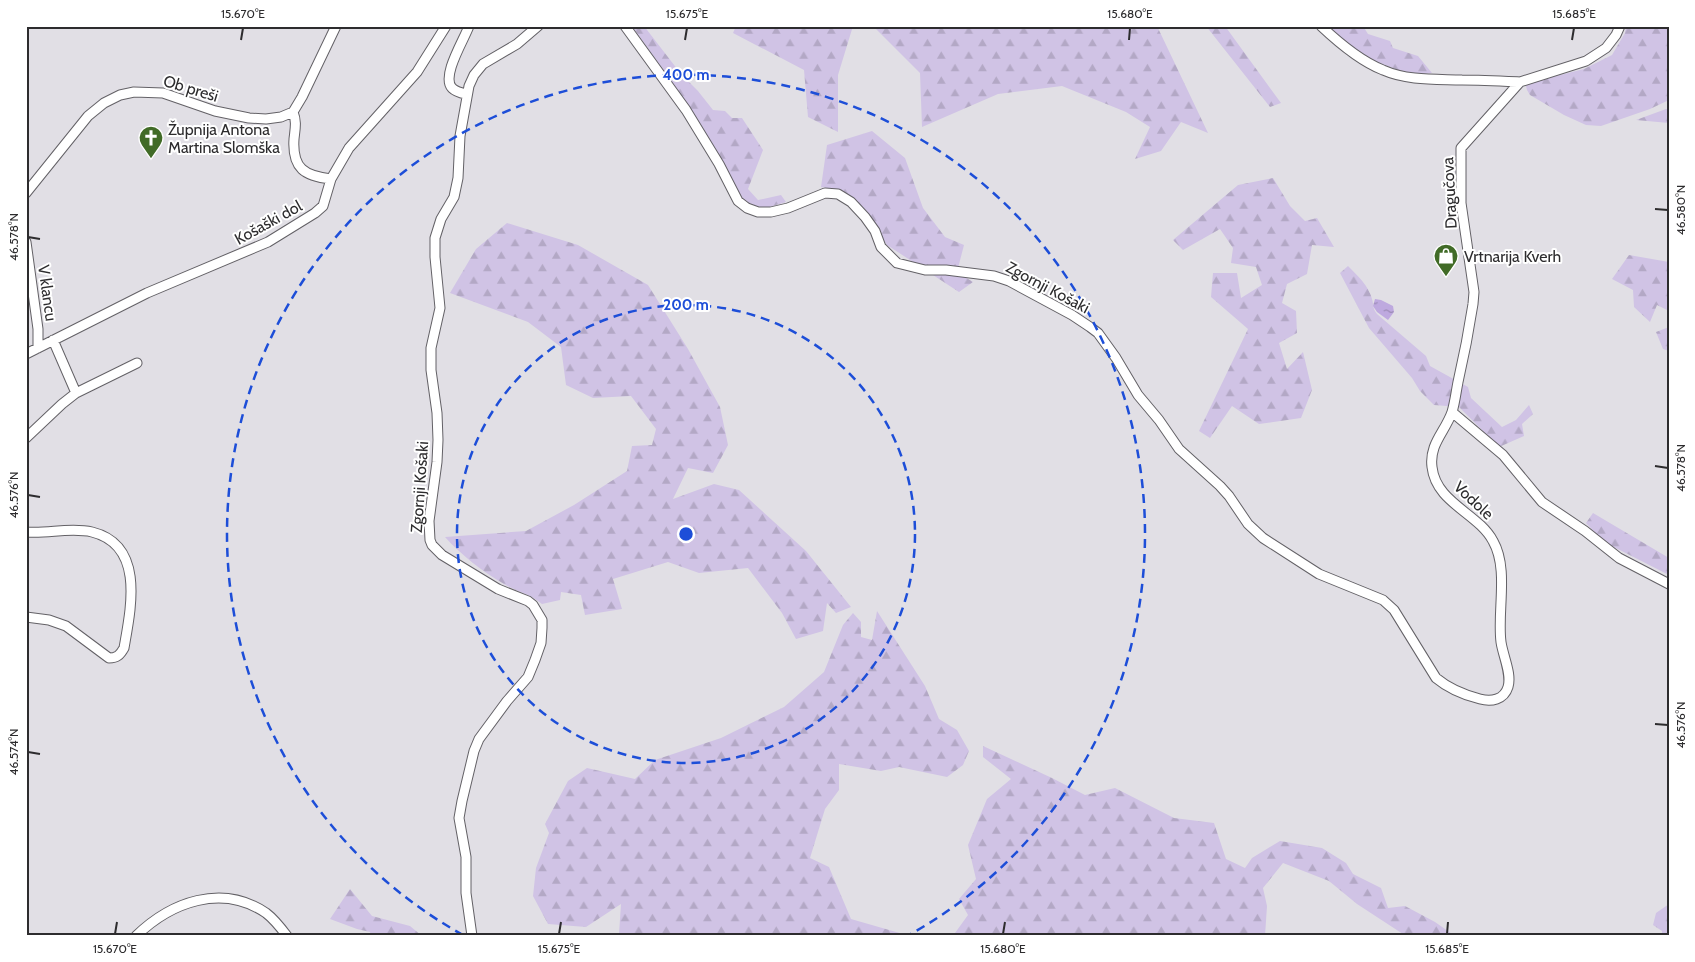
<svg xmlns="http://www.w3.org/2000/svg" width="1695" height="962" font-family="Cabin,sans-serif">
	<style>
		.forest { fill: url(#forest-firs) }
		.water { fill: url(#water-ripples) }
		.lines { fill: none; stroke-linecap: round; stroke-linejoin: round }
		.street-casing { stroke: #636166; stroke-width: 11 }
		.street { stroke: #fff; stroke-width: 9 }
		.ticks { fill: none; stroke: #2d2c2e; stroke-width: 2 }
		.ring { fill: none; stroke: #1d4ed8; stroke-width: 2.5; stroke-dasharray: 9 6 }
		.labels { text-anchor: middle; stroke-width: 4; stroke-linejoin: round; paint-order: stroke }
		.street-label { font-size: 16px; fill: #2d2c2e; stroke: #fff }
		.poi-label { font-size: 16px; fill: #2d2c2e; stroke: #fff; text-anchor: start }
		.centre { fill: #1d4ed8; stroke: #fff; stroke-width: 2.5 }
		.ring-label { font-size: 15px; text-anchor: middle; font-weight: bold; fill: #1d4ed8; stroke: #fff; stroke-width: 4; stroke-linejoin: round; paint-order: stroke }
		.neatline { fill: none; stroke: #2d2c2e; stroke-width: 2 }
		.ticks-label { font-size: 12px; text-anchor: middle; fill: #2d2c2e }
	</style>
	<defs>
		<pattern id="forest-firs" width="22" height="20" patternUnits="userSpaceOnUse" patternTransform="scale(1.25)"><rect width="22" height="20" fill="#d0c3e5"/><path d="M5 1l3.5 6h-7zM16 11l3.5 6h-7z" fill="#b3a8c5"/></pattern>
		<pattern id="water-ripples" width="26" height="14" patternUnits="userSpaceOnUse" patternTransform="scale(1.25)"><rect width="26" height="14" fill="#bea9df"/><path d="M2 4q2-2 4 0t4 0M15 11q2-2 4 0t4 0" fill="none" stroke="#9b8ab5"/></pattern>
	</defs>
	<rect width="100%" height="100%" fill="#e1dfe5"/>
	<!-- forest -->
	<path class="forest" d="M632,26h12l37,48 17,17 15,19 12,1 7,7h10l21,32 -15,39 10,11 23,-5 5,7 -20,6 -18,-3 -10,-7 -16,-36 -24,-42z
		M736,26h117l-15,49v57l-30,-15 -4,-47 -71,-37z
		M873,26h284l51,107 -27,-11 -20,29 -26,8 15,-32 -24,-15 -64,-26 -64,8 -76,33 -2,-54z
		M1206,26h19l56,77 -11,4z
		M1327,26h36l5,8 22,7 3,7 25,8 14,17 -21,2 -39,-15 -30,-20z
		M1626,26h43v74l-19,9 -49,17 -15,-1 -22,-10 -34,-20 -3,-5 -1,-4 2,-3 56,-14 28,-14 13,-22z
		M1666,109h3v14l-33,-3z
		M872,131l33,27 18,50 22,29 19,8 -7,27 16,10 -14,10 -72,-47 -20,-32 -14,-15 -12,-8 -20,-3 6,-42z
		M1273,178l17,28 15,15 12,-3 17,29 -22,-2 -5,29 -20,10 -5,19 14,8 1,22 -18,10 8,26 16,-17 9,38 -11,28 -42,6 -27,-18 -22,32 -11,-7 49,-102 -37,-32 2,-24h24l4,25 21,-13 -6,-18 -25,-4 2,-15 -13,-19 -37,21 -10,-10 65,-55z
		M507,223l71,22 70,40 40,64 32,58 8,38 -15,28 -25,-5 -15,31 41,-15 25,6 67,61 45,56 -15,6 -9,-10 -4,28 -27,8 -14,-26 -34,-45 -49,5 -31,-11 -55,17 9,30 -37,6 -4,-20 -20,-3 -1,8 -18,4c-13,-11 -25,-12 -38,-20 -22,-13 -43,-29 -59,-47l81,-6 48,-26 53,-34 5,-25 20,-1 4,-16 -25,-33 -38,2 -27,-13 -5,-38 -33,-25 -78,-29 26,-44z
		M1629,255l40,7v49l-12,-6 -7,17 -16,-15 -1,-17 -21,-11z
		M1348,266c9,9 21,20 24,33 2,7 0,8 5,15l49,42 4,10 38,21 3,11 31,29 14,-7 13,-15 4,9 -11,10 2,12 -25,11 -40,-40 -25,-2 -14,-14 -8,-13 -43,-50 -29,-55z
		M1669,327v24l-6,-2 -7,-17z
		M1593,513l76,45v17l-65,-33 -18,-19z
		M877,611l48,75 14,33 18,11 12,21 -6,14 -16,12 -48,-10 -18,4 -42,-7v26l-14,19 -15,49 19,9 22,52 59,17h-283l-8,-2 2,-30 -35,23 -38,-3 -15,-28 3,-28 13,-35 -4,-9 23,-43 19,-13 48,11 20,-19 66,-22 63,-31 40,-35 19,-47 10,-12 8,9v15l11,3z
		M983,746l69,32 33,17 30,-7 59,30 40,5 12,36 19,9 7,-10 28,-17 42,7 24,15 7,11 28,14 7,20 17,-2 30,16 20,14h-49l-49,-32 -28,-23 -46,-18 -20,25 4,18 -2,30h-308l-2,-3 13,-18 -9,-16 17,-20 -8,-34 19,-46 24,-20 -28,-22z
		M350,889l22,27 38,10 12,10h-51l-1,-4 -13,-3 -27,-10z
		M1669,904v32h-7v-5l-9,-6 3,-12z"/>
	<!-- water -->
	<path class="water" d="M1375,299l6,1 12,6 1,6 -6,8 -11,-8 -4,-6z"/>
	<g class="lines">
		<defs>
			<path id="street" d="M625,26l61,84 33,54 19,37 9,7 11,4h13l17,-4 37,-15 13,1 13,8 14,15 10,14 6,16 16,16 28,7h21l48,6 15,5 63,34 18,12 8,6 18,25 22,37 21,25 20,29 41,37 9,10 19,28 15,14 56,36 64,26 11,10 42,68c12,10 28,17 44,21 11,3 24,1 28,-12 4,-13 -5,-31 -7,-45 -4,-31 8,-73 -8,-101 -15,-28 -57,-38 -61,-74 -3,-23 13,-35 20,-55 3,-10 4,-20 6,-30 6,-26 11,-52 15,-78l1,-12 -13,-89v-55l59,-66 66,-21 20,-13 10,-13 4,-9
				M1321,26c18,17 39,35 62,44 25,11 53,9 79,10 19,0 38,1 58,2
				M466,94c-5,-1 -10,-2 -14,-6 -11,-12 12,-48 17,-62
				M293,112c4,10 2,17 1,27 -2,30 11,37 37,40
				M26,193l62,-77 16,-13 16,-8 14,-3 29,1 52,18 34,7 17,1 15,-2 12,-5 9,-15 34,-71
				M26,242l12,87v19
				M26,354l121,-61 121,-51 47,-29 8,-7 8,-27 18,-31 68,-76 29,-46
				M76,393l61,-30
				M1452,412l51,43 39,47 43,29 34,27 50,26
				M26,438l36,-34 14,-11 -23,-53
				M26,532c22,2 44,-5 66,0 53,13 39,76 32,116 -4,7 -7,10 -15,10l-43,-32 -17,-6 -23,-3
				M136,936c35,-34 86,-53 130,-23 8,6 15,15 21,23
				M472,936l-6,-43v-36l-7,-39 3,-17 12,-50 5,-12 28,-38 21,-24 7,-17 6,-17 1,-15v-8l-9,-15 -5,-4 -30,-12 -56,-34 -10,-10 -2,-5 -1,-19 8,-59 1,-22 -1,-27 -6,-43v-22l9,-40 -5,-51v-19l6,-19 13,-22 4,-19 2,-42 9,-50 5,-11 9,-11 34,-20 21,-18"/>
		</defs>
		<!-- street casing -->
		<use href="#street" class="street-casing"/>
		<!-- street -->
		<use href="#street" class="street"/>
	</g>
	<!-- ticks -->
	<path class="ticks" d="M241,40l2,-12M685,40l2,-12M1129,40l1,-12M1572,40l2,-12M1655,209l13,1M28,237l12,2M1655,466l13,2M28,495l12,2M1655,724l13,1M28,752l12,2M115,934l2,-12M559,934l2,-12M1003,934l2,-12M1447,934l1,-12"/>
	<!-- distance rings -->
	<g class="ring">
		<circle cx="686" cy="534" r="229"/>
		<path d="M463 935A459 459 0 1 1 909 935"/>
	</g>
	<!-- icons -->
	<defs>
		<symbol id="church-pin" viewBox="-11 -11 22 30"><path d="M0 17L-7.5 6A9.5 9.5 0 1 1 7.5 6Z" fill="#416b27" stroke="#fff"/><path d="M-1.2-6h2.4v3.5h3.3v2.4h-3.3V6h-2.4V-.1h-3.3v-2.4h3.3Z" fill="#fff"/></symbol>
		<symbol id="shop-pin" viewBox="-11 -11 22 30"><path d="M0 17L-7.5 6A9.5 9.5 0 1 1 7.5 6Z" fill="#416b27" stroke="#fff"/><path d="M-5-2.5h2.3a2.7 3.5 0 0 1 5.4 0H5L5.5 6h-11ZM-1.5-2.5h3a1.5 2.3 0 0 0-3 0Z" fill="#fff"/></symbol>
	</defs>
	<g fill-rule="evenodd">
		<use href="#church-pin" x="137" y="124" width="28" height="38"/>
		<use href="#shop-pin" x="1432" y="242" width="28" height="38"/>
	</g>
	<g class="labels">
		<!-- street labels -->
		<g class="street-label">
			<text transform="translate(191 88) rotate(17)" y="6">Ob preši</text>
			<text transform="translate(1449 193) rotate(-93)" y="6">Dragučova</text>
			<text transform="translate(268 222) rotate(-29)" y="6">Košaški dol</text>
			<text transform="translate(1048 287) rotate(28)" y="6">Zgornji Košaki</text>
			<text transform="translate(48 293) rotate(82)" y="6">V klancu</text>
			<text transform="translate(419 487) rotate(-86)" y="6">Zgornji Košaki</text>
			<text transform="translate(1474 500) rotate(43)" y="6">Vodole</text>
		</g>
		<!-- poi labels -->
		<g class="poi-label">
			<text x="168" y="135">Župnija Antona<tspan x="168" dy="18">Martina Slomška</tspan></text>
			<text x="1464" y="262">Vrtnarija Kverh</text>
		</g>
	</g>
	<circle cx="686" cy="534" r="8" class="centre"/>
	<g class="ring-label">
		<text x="686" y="80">400 m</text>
		<text x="686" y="310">200 m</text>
	</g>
	<!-- border -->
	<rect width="1695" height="962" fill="none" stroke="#ffffff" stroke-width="55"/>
	<rect x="28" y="28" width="1640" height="906" class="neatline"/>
	<g class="ticks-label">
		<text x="243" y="18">15.670°E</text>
		<text x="687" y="18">15.675°E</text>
		<text x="1130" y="18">15.680°E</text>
		<text x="1574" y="18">15.685°E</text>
		<text transform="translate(1681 210) rotate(-90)" y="4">46.580°N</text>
		<text transform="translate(14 237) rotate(-90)" y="4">46.578°N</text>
		<text transform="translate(1681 468) rotate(-90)" y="4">46.578°N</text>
		<text transform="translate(14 495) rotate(-90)" y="4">46.576°N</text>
		<text transform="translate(1681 725) rotate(-90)" y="4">46.576°N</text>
		<text transform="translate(14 752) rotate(-90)" y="4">46.574°N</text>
		<text x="115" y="953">15.670°E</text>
		<text x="559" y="953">15.675°E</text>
		<text x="1003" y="953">15.680°E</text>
		<text x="1447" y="953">15.685°E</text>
	</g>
</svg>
